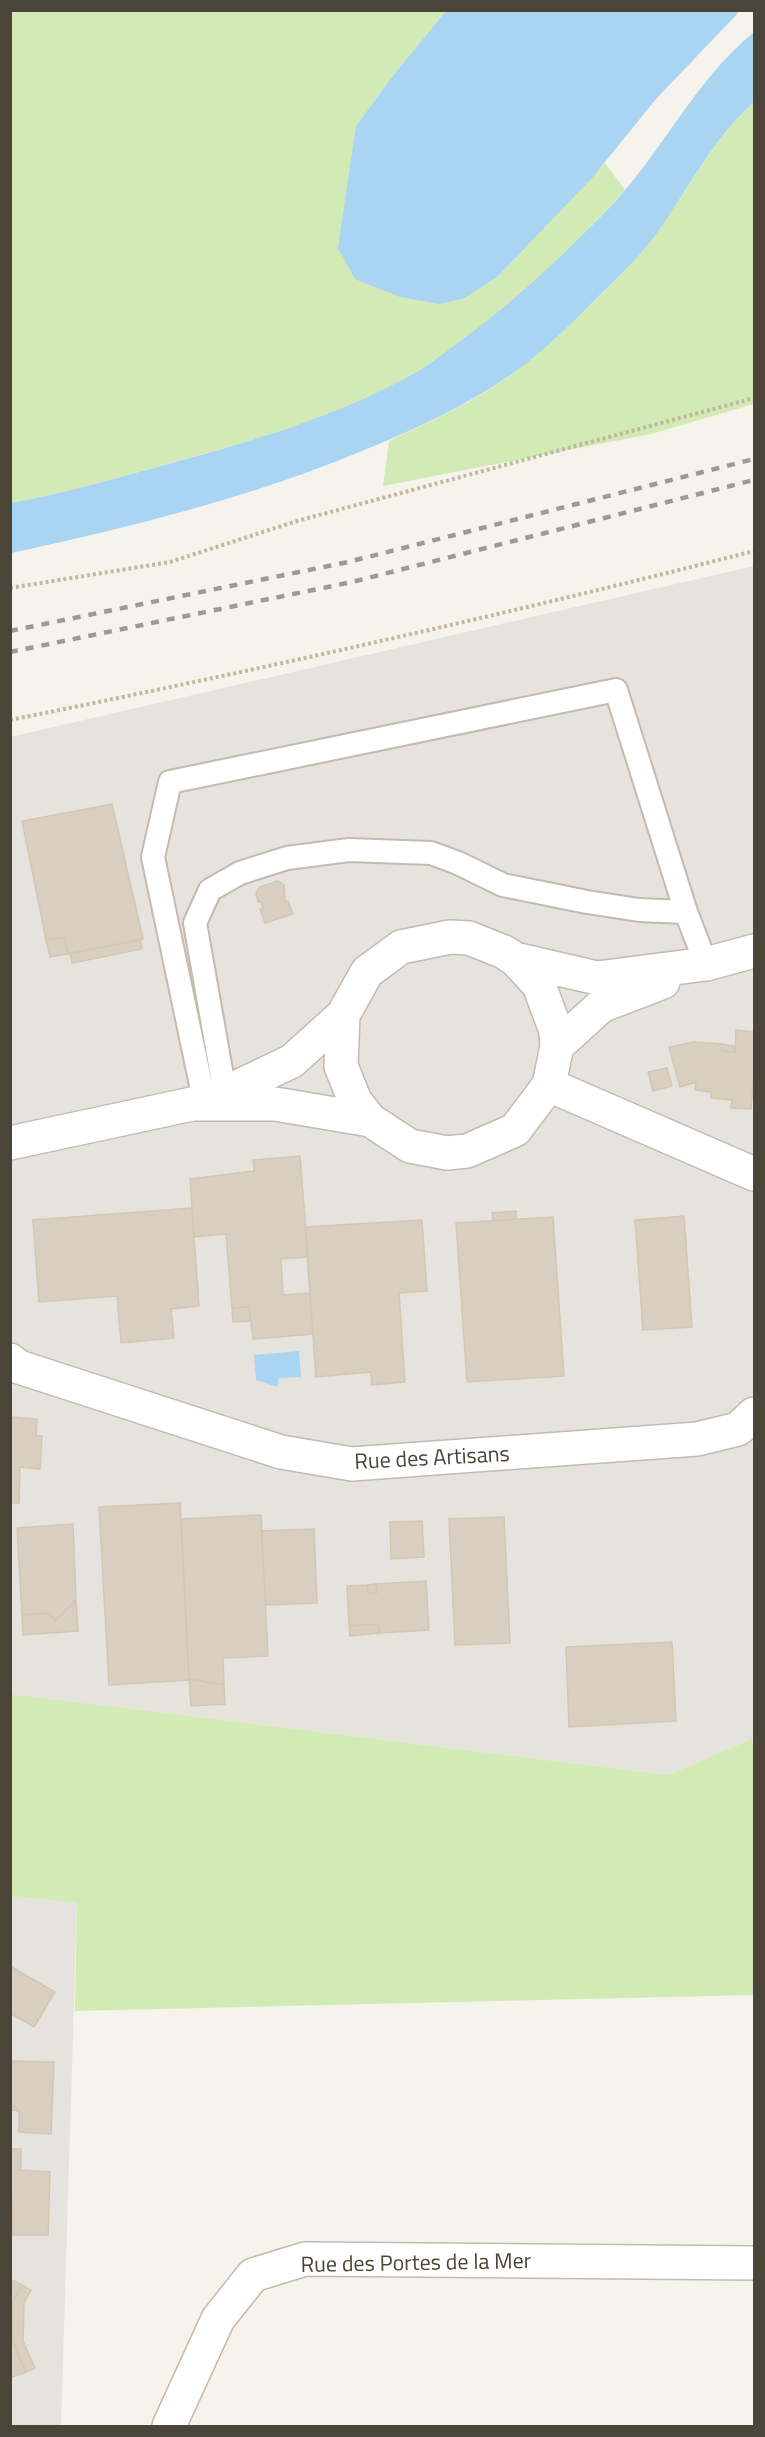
<svg xmlns="http://www.w3.org/2000/svg" width="765" height="2437" font-family="'Titillium Web',sans-serif">
	<style>
		.industrial { fill: #e6e2dd }
		.green { fill: #d2eab5 }
		.water { fill: #a9d4f2 }
		.building { fill: #d8cfc1; stroke: #d3c7b4; stroke-width: 1.5 }
		.lines { fill: none; stroke-linecap: round; stroke-linejoin: round }
		.lane-casing { stroke: #c2bbae; stroke-width: 26 }
		.street-casing { stroke: #c2bbae; stroke-width: 36 }
		.path { stroke: #c4b79f; stroke-width: 4; stroke-dasharray: 3 3; stroke-linecap: butt }
		.lane { stroke: #fff; stroke-width: 22 }
		.street { stroke: #fff; stroke-width: 33 }
		.rail { stroke: #9a9a9a; stroke-width: 4.5; stroke-dasharray: 8 8; stroke-linecap: butt }
		.labels { text-anchor: middle; stroke-width: 4.5; stroke-linejoin: round; paint-order: stroke }
		.street-label { font-size: 22px; fill: #4b4439; stroke: #fff }
	</style>
	<rect width="100%" height="100%" fill="#f6f3ec"/>
	<!-- industrial -->
	<path class="industrial" d="M754,566v1172l-86,37 -657,-81 -1,-957z
		M11,1896l66,7 -16,523h-50z"/>
	<!-- green -->
	<path class="green" d="M10,11h436l-51,62 -39,53 44,171 39,7 24,-5 34,-22 108,-114 20,27c-63,69 -136,141 -217,187 -71,41 -151,62 -230,84 -56,15 -111,32 -167,42z
		M754,102v302l-103,30 -268,52 6,-45c46,-21 95,-44 135,-76 28,-23 55,-49 81,-74 16,-18 35,-35 49,-54 34,-46 57,-97 100,-135z
		M11,1694l657,81 86,-37v257l-679,16 2,-108 -66,-7z"/>
	<!-- water -->
	<path class="water" d="M446,11h294l-84,88 -64,79 -95,99 -34,22 -24,5 -39,-7 -45,-18 -17,-31 18,-122 39,-53z
		M754,32v70c-42,37 -66,88 -99,134 -15,20 -35,39 -52,56 -26,26 -52,52 -80,74 -47,35 -102,61 -156,83 -115,48 -235,78 -356,104v-50c55,-10 109,-26 164,-41 79,-22 158,-44 231,-84 19,-10 36,-23 53,-36 55,-40 103,-85 150,-134 53,-55 85,-127 145,-176z
		M299,1351l2,26 -22,1 -2,9 -21,-7 -2,-25z"/>
	<!-- building -->
	<path class="building" d="M112,804l31,135 -75,15 -4,-17 -18,3 -24,-119z
		M278,881l6,4 1,17 3,-1 5,13 -28,9 -5,-14h3l-2,-8 -3,1 -2,-9 3,-6z
		M64,937l4,17 -18,3 -4,-17z
		M140,940l2,9 -70,14 -2,-10z
		M736,1030l18,2v41l-3,36 -20,-1 1,-8 -21,-2v-6l-16,-2 1,-8 -16,5 -11,-40 24,-5 29,2v7l13,1z
		M722,1044l13,2v6l-13,-1z
		M667,1068l5,18 -19,5 -5,-19z
		M300,1156l8,101 -27,2 2,36 27,-2 3,41 -60,5 -4,-32 -17,1 -6,-74 -32,3 -4,-58 64,-8 -1,-11z
		M192,1208l7,98 -28,3 3,29 -53,5 -4,-47 -78,6 -6,-82z
		M516,1211v8l-23,2 -1,-8z
		M684,1216l8,111 -49,3 -8,-110z
		M553,1217l11,159 -97,6 -11,-159z
		M422,1220l5,71 -28,2 6,89 -33,3 -1,-13 -55,5 -11,-150z
		M249,1307l2,14 -18,1 -1,-14z
		M10,1417l27,2 -1,17h6l-2,33 -20,-2 -1,36h-9z
		M180,1503l9,177 -80,5 -10,-178z
		M261,1515l7,141 -45,2 1,27 -35,-6 -8,-160z
		M504,1517l6,126 -55,2 -6,-126z
		M422,1521l2,36 -33,2 -1,-37z
		M73,1524l3,76 -21,21 -5,-8 -28,2 -5,-87z
		M314,1529l3,74 -51,2 -5,-74z
		M426,1581l3,49 -50,3 -1,-9 -29,2 -2,-40 20,-1 1,8h9l-1,-9z
		M376,1584l1,9h-9l-1,-8z
		M76,1600l2,31 -55,4 -1,-20 28,-2 5,8z
		M378,1624l1,9 -29,3 -1,-10z
		M672,1642l4,79 -107,6 -3,-80z
		M189,1679l35,6 1,19 -34,2z
		M10,1966l45,26 -21,35 -24,-14z
		M10,2061l44,1 -3,72 -32,-2v-21l-9,-10z
		M10,2101l9,10 -9,-1z
		M10,2149h11v21l29,2 -2,63h-35z
		M10,2208h3v27h-3z
		M10,2279l12,6 -10,18v37l14,32 -16,6z
		M22,2285l9,5 -7,13 -1,38 12,27 -9,4 -14,-32v-37z"/>
	<g class="lines">
		<defs>
			<path id="lane" d="M225,1093l-30,-170 15,-33 30,-17 47,-15 62,-8 82,3 27,10 45,22 84,17 52,8 47,2 20,52
				M204,1099l-51,-242 17,-75 446,-92 70,222"/>
			<path id="street" d="M515,959l82,19 109,-14 48,-13
				M557,1046l44,-40 62,-24
				M549,1085l205,89
				M192,1104h83l95,16 40,26 37,7 20,-2 48,-21 34,-45 8,-39 -1,-15 -17,-46 -24,-26 -11,-7 -35,-14 -19,-1 -49,10 -34,25 -24,43 -2,51 14,35 15,19
				M10,1143l182,-39 33,-11 67,-32 51,-46
				M10,1360l9,7 262,85 71,12 345,-25 41,-10 16,-15
				M169,2426l49,-107 35,-44 52,-16 449,4"/>
		</defs>
		<!-- lane casing -->
		<use href="#lane" class="lane-casing"/>
		<!-- street casing -->
		<use href="#street" class="street-casing"/>
		<!-- path -->
		<path class="path" d="M10,588l160,-26 127,-41 457,-123
			M10,720c250,-50 498,-106 744,-169"/>
		<!-- lane -->
		<use href="#lane" class="lane"/>
		<!-- street -->
		<use href="#street" class="street"/>
		<!-- rail -->
		<path class="rail" d="M10,631l338,-69 406,-103
			M10,652l342,-70 402,-102"/>
	</g>
	<g class="labels">
		<!-- street labels -->
		<g class="street-label">
			<text transform="translate(432 1457) rotate(-3)" y="8">Rue des Artisans</text>
			<text transform="translate(416 2262) rotate(-1)" y="8">Rue des Portes de la Mer</text>
		</g>
	</g>
	<!-- border -->
	<rect width="765" height="2437" fill="none" stroke="#4b4439" stroke-width="24"/>
</svg>
